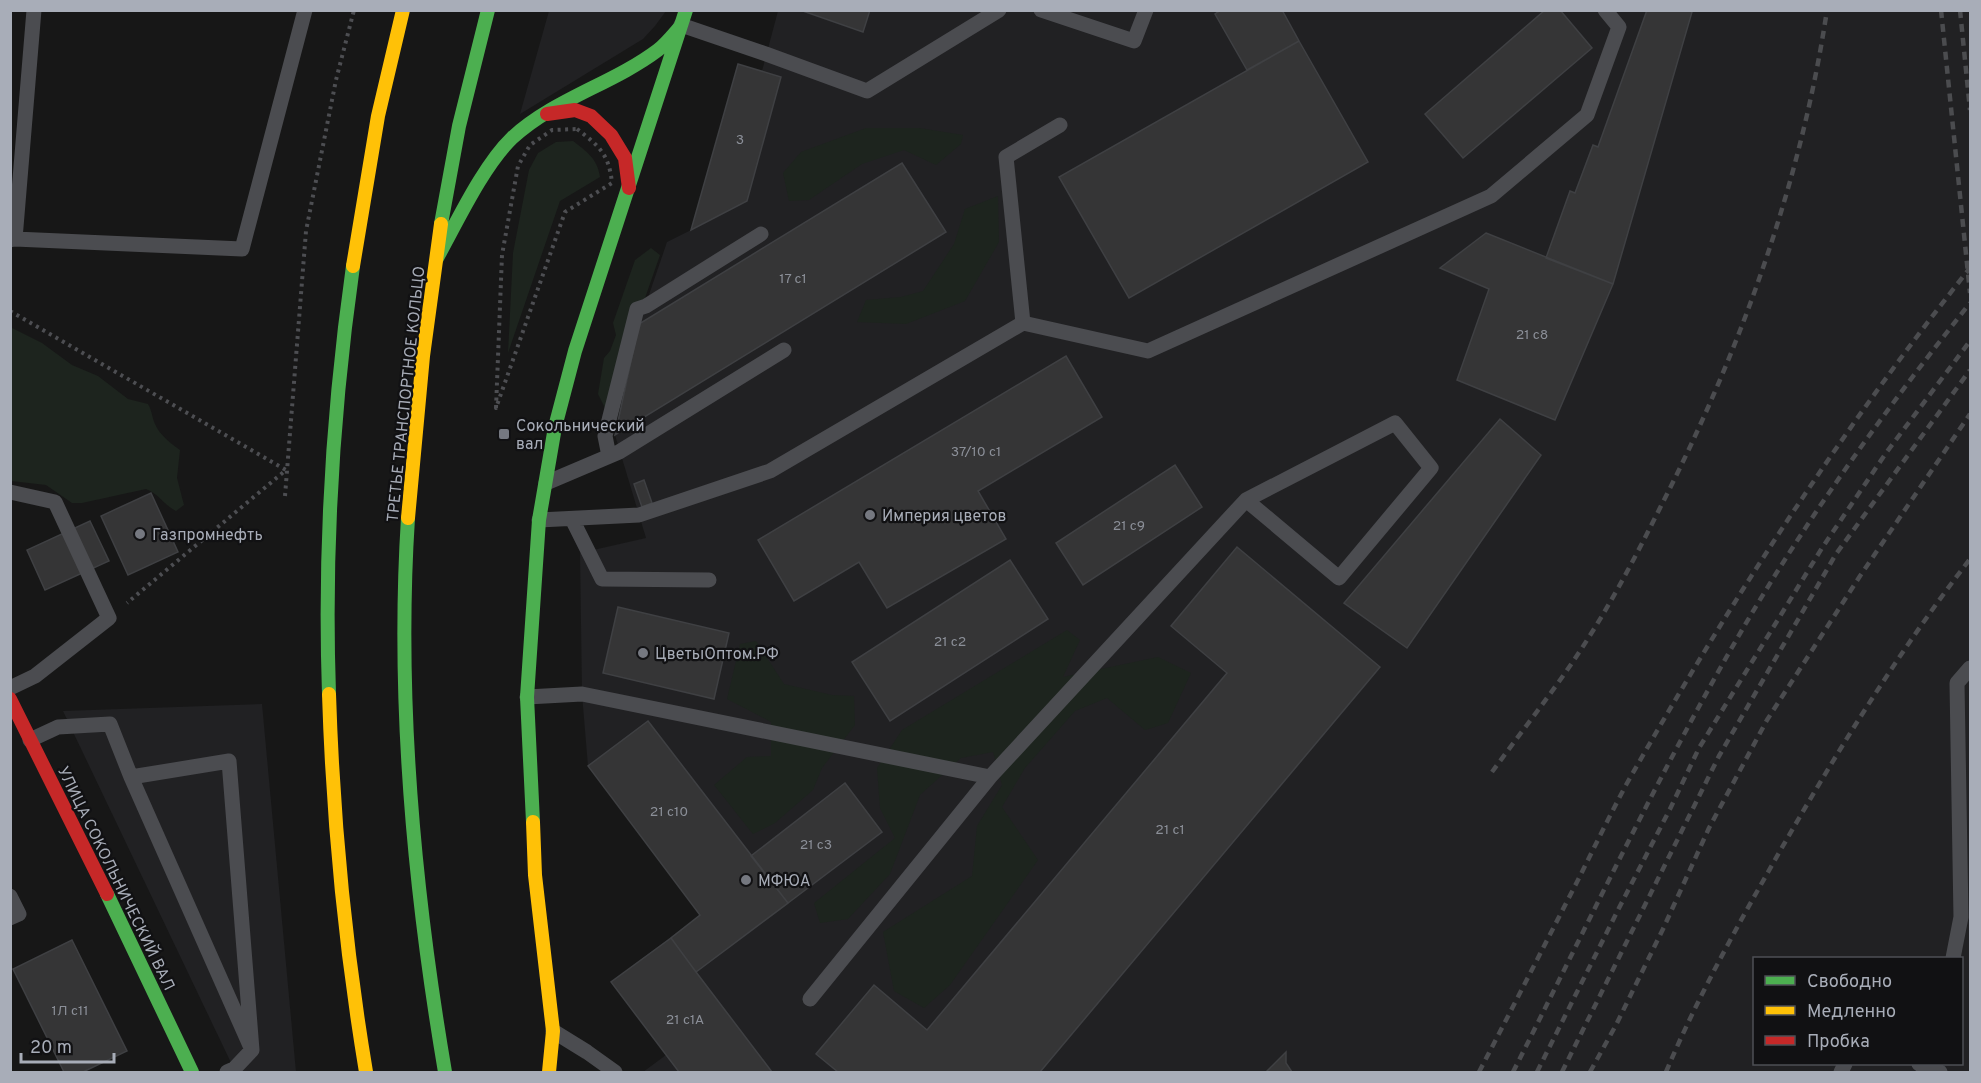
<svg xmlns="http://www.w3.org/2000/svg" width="1981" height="1083" font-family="Overpass,sans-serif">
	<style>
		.built { fill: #212123; fill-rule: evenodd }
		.green { fill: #1d241e }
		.building { fill: #353536; stroke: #3f4043; stroke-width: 1.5 }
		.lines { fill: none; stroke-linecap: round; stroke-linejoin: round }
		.path { stroke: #4d4e52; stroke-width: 4; stroke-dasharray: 3 4.5; stroke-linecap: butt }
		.lane { stroke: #4b4c50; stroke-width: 15 }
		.fast { stroke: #4caf50; stroke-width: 14 }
		.slow { stroke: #ffc107; stroke-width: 14 }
		.jam { stroke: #c62828; stroke-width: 14 }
		.rail { stroke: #4b4c4f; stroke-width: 4.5; stroke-dasharray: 8 6; stroke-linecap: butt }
		.poi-dot { fill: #757880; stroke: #111113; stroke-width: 2 }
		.labels { text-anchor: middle; stroke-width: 4.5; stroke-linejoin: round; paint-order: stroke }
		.number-label { font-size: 14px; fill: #8b8f98 }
		.street-label { font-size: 16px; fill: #a8adb8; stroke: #111113 }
		.poi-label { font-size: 16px; fill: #a8adb8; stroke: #111113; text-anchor: start }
	</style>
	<rect width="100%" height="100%" fill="#171717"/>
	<!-- built -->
	<path class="built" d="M549,11h117l-11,15 -12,13 -123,75z
		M778,11h1192v1061h-1327l23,-17 -55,-73 89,-67 -112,-149 -6,-72 -2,-141 66,-15 -31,-103 24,-111 28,-82 24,-12 47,-166 24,7zM1754,958h208v106h-208z
		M262,704l34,368h-60l-2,-3 -171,-358z"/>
	<!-- green -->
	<path class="green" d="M866,128h53l44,7 -2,9 -25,21 -32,-15 -42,14 -53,36 -20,1 -6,-28 18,-21z
		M573,141c13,10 25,18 27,36l-40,24 -52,152 5,-100 16,-83 9,-17 18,-11z
		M998,196l1,46 -34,59 -59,23 -49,-2 9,-22 35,-3 22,-6 31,-47 11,-35z
		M651,248l9,7 -54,155 -8,-16 6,-36 6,-7 6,-16 -3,-12 22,-63z
		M10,327l32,16 30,22 26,11 30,23 20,5c4,7 4,13 7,20 4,10 16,20 25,26l-3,28 7,27 -8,6c-12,-6 -17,-17 -30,-22l-64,14h-10l-26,-18 -35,-4z
		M1067,630l13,10 -17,37 95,-20 33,16 -23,50 -23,7 -38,-32 -32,13 -50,57 -23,39 36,53 -88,125 -26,23 -30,-17 -11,-59 89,-56 5,-50 25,-41 -9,-33 -32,6 -41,37 -30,79 -42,45 -28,4 -6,-20 81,-65 -15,-30 -3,-40 25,-38z
		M756,641l28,43 48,11 22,1 1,29 -33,43 -9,22 -38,33 -22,11 -39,-49 33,-28 24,-1v-34l-44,-23 13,-55z"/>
	<!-- building -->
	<path class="building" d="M800,10h70l-7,22z
		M1221,10h61l17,31 -52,29 -32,-56z
		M1545,10h15l32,38 -129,110 -38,-44z
		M1647,10h41l4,2 -79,272 -67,-26 24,-67 5,2 18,-48 5,2z
		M1299,41l69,121 -239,136 -70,-121z
		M738,64l43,13 -34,124 -56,29z
		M902,163l44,69 -331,203 24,-111z
		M1486,233l127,51 -58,136 -98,-40 32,-91 -49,-21z
		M1066,356l36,61 -124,74 28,48 -119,69 -28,-46 -65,39 -36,-61z
		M1500,419l41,36 -134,193 -63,-45z
		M1175,465l27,42 -119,78 -27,-42z
		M644,480l8,23 -10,4 -8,-23z
		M151,493l27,59 -50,23 -27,-59z
		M90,521l19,40 -64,29 -18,-40z
		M1237,547l143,120 -340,405h-202l-22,-18 58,-69 53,45 300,-357 -56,-47z
		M1010,560l38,59 -158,102 -38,-59z
		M618,607l111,26 -15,66 -111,-26z
		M648,721l140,182 -92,69 -25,-34 29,-23 -112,-149z
		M845,783l37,49 -94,71 -37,-47z
		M671,938l25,34 76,100h-93l-68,-90z
		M72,940l55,111 -44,21h-19l-51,-103z
		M1286,1052v11l6,9h-26z"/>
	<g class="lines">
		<!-- path -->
		<path class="path" d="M577,129c22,17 32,25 35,54l-47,29 -69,196 6,-153 16,-89 12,-21 22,-15z
			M10,311l276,159 -159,133
			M285,496l21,-265 30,-151 18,-70"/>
		<!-- lane -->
		<path class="lane" d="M1041,10l93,31 12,-31
			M681,25l85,29 101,37 132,-81
			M15,239l227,10 63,-239
			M10,240l5,-1 19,-229
			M1023,323l-17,-166 54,-32
			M609,456l-4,-20 32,-127 9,-3 115,-72
			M546,483l73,-31 165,-102
			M10,492l45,10 54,116 -74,58 -25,12
			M572,519l30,60 107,1
			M539,520l100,-5 131,-44 253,-148 125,28 343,-155 96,-81 32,-88 -14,-17
			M527,697l55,-3 408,83
			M30,740l28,-13 52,-3 21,53 121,273
			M131,777l98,-16 23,289 -18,19 -7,3
			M10,896l9,18 -9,4
			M1953,958l8,-41 -4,-234 13,-15
			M810,999l180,-222 256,-277 149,-77 36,45 -92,110 -93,-78
			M553,1031l34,21 28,20
			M1919,1064l21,8
			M1841,1072l4,-8"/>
		<!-- fast -->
		<path class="fast" d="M441,224l18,-98 29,-116
			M437,258c20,-36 46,-92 75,-120 42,-39 101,-54 146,-88 8,-6 15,-15 22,-23
			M408,518c-12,185 6,372 37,554
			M329,694c-5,-142 4,-287 24,-428
			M533,822l-6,-125 12,-177 16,-93 20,-76 111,-341
			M107,894l85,178"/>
		<!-- slow -->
		<path class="slow" d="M353,266l25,-150 25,-106
			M408,518l15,-162 18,-132
			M329,694c4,127 16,252 37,378
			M533,822l2,53 18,156 -4,41"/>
		<!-- jam -->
		<path class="jam" d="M547,114l28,-4 16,6 20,19 14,23 4,30
			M10,699l97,195"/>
		<!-- rail -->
		<path class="rail" d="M1941,10l29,283
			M1960,10l10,100
			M1492,772c29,-40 61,-80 88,-121 31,-47 57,-97 82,-147 79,-155 139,-321 165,-494
			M1479,1072c33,-63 65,-126 98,-190 16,-32 32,-65 49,-97 102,-180 215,-355 344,-517
			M1513,1072c75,-148 146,-299 229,-442 67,-115 146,-224 228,-327
			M1537,1072l82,-164 51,-99 29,-61 123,-200 64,-95 84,-112
			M1562,1072l157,-316 117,-202 134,-184
			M1590,1072l26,-47 47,-96 46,-101 58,-108 93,-144 110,-162
			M1666,1072c32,-76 73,-149 114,-221 58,-101 119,-200 190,-292"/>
	</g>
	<!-- markers -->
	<g class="poi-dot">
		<rect x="498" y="428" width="12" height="12" rx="3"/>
		<circle cx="870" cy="515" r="6"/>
		<circle cx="140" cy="534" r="6"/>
		<circle cx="643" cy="653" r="6"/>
		<circle cx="746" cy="880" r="6"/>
	</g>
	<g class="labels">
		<!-- number labels -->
		<g class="number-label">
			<text x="740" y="144">3</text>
			<text x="793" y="283">17 с1</text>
			<text x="1532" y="339">21 с8</text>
			<text x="976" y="456">37/10 с1</text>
			<text x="1129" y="530">21 с9</text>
			<text x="950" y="646">21 с2</text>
			<text x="669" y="816">21 с10</text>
			<text x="1170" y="834">21 с1</text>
			<text x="816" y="849">21 с3</text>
			<text x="70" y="1015">1Л с11</text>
			<text x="685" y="1024">21 с1А</text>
		</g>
		<!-- street labels -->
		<g class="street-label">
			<text transform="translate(405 394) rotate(-84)" y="6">ТРЕТЬЕ ТРАНСПОРТНОЕ КОЛЬЦО</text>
			<text transform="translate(117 878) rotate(64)" y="6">УЛИЦА СОКОЛЬНИЧЕСКИЙ ВАЛ</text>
		</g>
		<!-- poi labels -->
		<g class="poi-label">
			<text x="516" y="431">Сокольнический<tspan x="516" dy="18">вал</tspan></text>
			<text x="882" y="521">Империя цветов</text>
			<text x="152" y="540">Газпромнефть</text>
			<text x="655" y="659">ЦветыОптом.РФ</text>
			<text x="758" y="886">МФЮА</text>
		</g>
	</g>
	<!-- border -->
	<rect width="1981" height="1083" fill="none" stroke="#a8adb8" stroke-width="24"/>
	<!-- legend -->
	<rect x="1753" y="957" width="210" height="108" fill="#111113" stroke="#4d4f55" stroke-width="1.5"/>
	<rect x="1765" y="976" width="30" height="9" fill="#4caf50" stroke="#4d4f55" stroke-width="1.5"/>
	<text x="1807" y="987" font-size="18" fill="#a8adb8">Свободно</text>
	<rect x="1765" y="1006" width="30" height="9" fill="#ffc107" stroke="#4d4f55" stroke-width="1.5"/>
	<text x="1807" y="1017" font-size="18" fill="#a8adb8">Медленно</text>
	<rect x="1765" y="1036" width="30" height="9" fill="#c62828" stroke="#4d4f55" stroke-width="1.5"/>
	<text x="1807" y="1047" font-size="18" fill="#a8adb8">Пробка</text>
	<!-- scale -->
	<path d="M21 1053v9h93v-9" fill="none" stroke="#a8adb8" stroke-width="3"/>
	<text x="30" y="1053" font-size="18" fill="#a8adb8" stroke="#111113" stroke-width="4.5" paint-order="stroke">20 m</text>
</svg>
